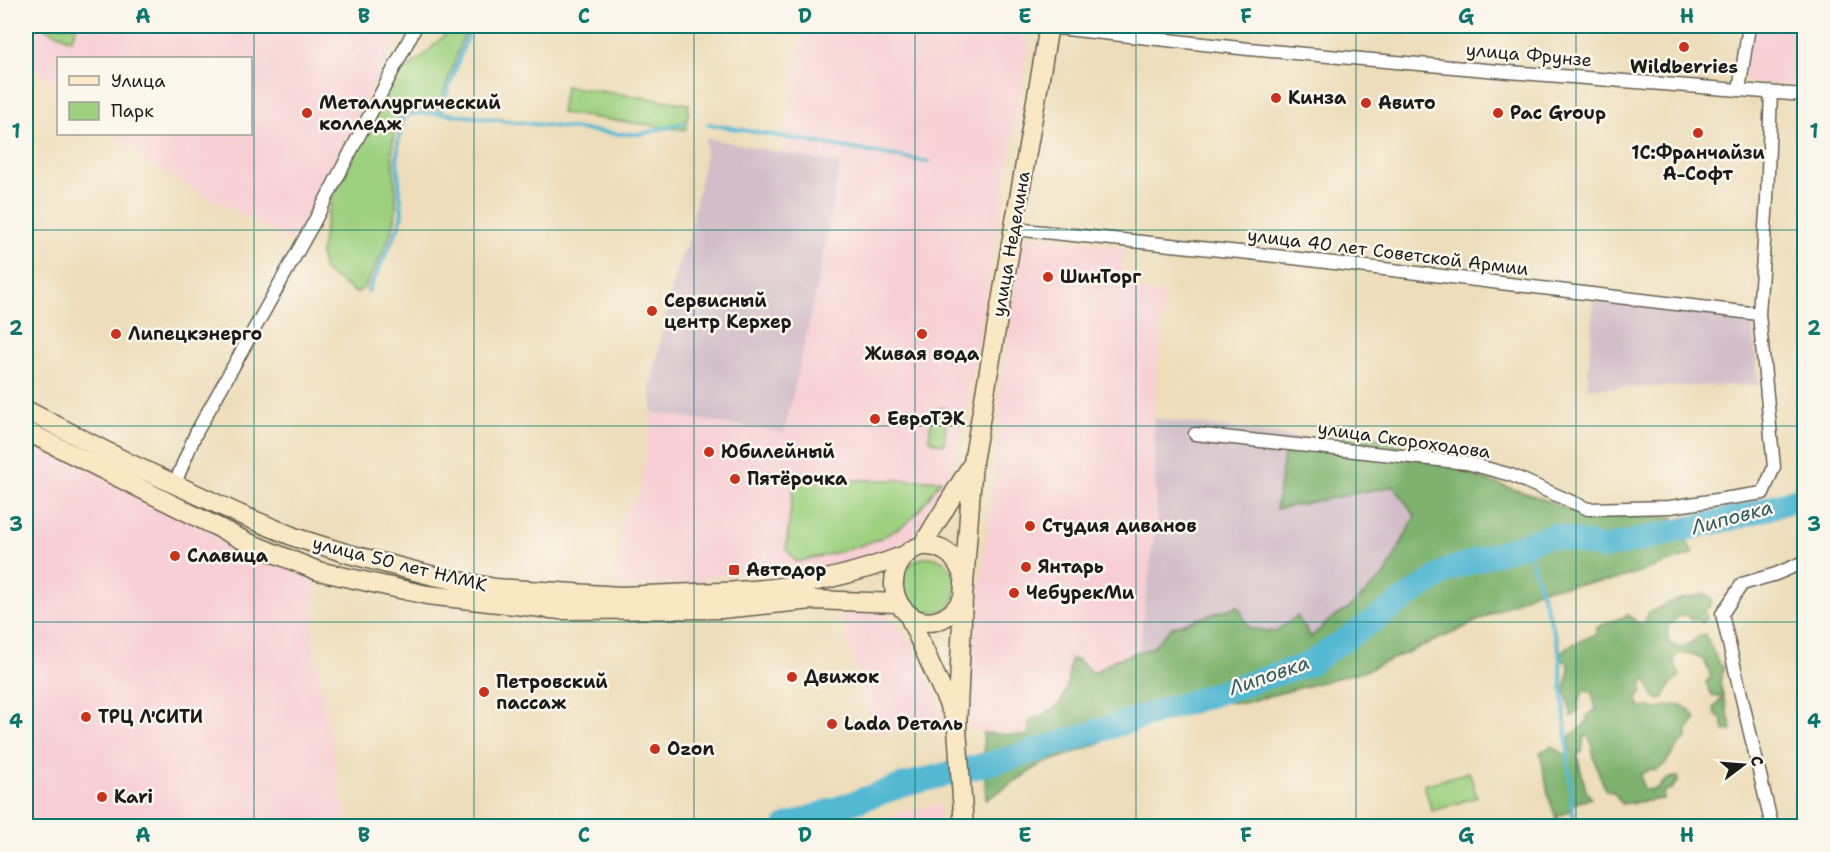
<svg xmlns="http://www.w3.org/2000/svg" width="1830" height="852" font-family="'Shantell Sans',sans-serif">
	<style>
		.built { fill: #f7cfd4 }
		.industrial { fill: #d2bdc8 }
		.green { fill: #9dd07f; stroke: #5c764e; stroke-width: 1.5 }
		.forest { fill: #7eb26e; stroke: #4d6745; stroke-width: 1.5 }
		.water { fill: #53b8d2; stroke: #386a77; stroke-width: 1.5 }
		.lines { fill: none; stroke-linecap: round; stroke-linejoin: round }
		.stream { stroke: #53b8d2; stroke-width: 4 }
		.river { stroke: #53b8d2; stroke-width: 24 }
		.street-casing { stroke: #656053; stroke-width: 15 }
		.secondary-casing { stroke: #656053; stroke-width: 21 }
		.street { stroke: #fff; stroke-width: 12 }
		.secondary { stroke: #fae7c3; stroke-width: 18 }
		.grid { fill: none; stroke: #0f766e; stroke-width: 1.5; stroke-opacity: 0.55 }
		.poi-dot { fill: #c8321e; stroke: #fbf7ec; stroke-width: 2 }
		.labels { text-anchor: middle; stroke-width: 5; stroke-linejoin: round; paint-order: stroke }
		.street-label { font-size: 18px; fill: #1c1c1c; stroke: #fbf7ec }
		.poi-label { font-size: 18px; font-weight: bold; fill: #1c1c1c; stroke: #fbf7ec; text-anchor: start }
		.water-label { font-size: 20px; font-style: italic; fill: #325a65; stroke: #fbf7ec }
		.neatline { fill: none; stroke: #0f766e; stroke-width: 2 }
		.grid-label { font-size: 20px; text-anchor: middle; font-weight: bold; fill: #0f766e }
	</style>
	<rect width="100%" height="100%" fill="#fbf7ec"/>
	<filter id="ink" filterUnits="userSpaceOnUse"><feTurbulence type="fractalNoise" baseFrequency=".0167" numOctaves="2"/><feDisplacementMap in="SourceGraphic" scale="12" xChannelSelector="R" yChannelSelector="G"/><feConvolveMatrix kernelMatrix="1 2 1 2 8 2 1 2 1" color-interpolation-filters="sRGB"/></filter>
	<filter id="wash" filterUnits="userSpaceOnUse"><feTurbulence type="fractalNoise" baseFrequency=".008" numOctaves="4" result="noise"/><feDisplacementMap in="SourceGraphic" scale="24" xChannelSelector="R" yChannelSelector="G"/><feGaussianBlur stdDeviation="1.35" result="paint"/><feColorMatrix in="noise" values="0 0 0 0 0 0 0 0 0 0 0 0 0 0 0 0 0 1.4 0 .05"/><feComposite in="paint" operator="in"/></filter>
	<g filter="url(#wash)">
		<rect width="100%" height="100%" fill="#edddba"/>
		<!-- built -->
		<path class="built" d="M26,26h378l-113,216 -147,-81 -29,-27h135v-76h-192v25l-32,-17z
			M805,26h108l109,8 8,7 -67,386 -11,42 -16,41 -21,27 -21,15 -51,17 -62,9 -5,-6 -66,4 -10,7 -83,4 6,-72 16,-20 14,-83 132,21 55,-268 -58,-11 17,-107z
			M1752,26h52v61l-56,-5 -4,-6z
			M1023,234l102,14 -5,40 44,5 -11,125 4,99 -21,150 -103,68 -63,-5 -1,-56 31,-247 -1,-25z
			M26,439l290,140 -4,56 35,191h-321z
			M837,603l42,5 27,26 28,55 9,33 -68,13z
			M940,803l2,23h-87z"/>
		<!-- industrial -->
		<path class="industrial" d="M706,138l134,26 -22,119 -34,150 -131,-21 -3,-23 26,-119 13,-32 16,-82z
			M1594,298l158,19 7,68 -172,3z
			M1153,418l275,36 -2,120 -111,73 -179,20 21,-150z"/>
		<!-- green -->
		<path class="green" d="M40,26h37l-6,14z
			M454,26h13l-29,83 -31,1c-30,32 -3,77 -13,113 -5,21 -20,45 -29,64l-9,6 -32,-22 -4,-17 7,-37 7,-22 58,-115 30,-23z
			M565,86l124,18 -3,26 -125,-17z
			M943,408l5,1 -4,35 -9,-1 -6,-5 4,-28z
			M794,480h147c-10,13 -19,30 -32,41 -31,25 -75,32 -113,41l-10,-13z
			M925,557c22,0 24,9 35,26l-11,26 -27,6 -21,-19c1,-22 1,-31 24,-39z
			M1469,772l8,25 -45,14 -8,-26z"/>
		<!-- forest -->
		<path class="forest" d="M1350,434l32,4 100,41 50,16 54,21 87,1 21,37 -79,26 -74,9 -86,43 -88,38 -123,33 -86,-4 -10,8 -43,14 -2,21 -63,23 -54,35 -3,-67 45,3 1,-16c38,-12 38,-25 41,-61l8,1 16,13 20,-13 39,-13 19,-20 66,-21 11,22 26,4 22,-16 14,21 20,-18 17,-10 37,-34 30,-59 -21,-30 -118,23 8,-54z
			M1706,594l6,5 -1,7 -7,4 3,9 -5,4 -4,-4 -6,1 -7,-6 -8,3 -3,5 -5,2 -2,10 3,10 10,4c11,-4 15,-10 25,-14l15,32h4l-4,17 12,47 -7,1 -4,-13 -5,-3 -2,-7 7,-9 -1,-2 -8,-1 -6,-14 5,-5c-6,-20 -13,-25 -34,-23l-3,7 6,15 -10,9 -7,13 -5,1 -5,-3 -6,-16 -4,1 -1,12 -5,3 1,9 4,3 8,-2 4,3c16,-4 34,-9 42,10l-9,11v8c-15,10 -19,29 -33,33l-3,-2 -10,5 2,14 4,2 11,-2c5,-7 11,-12 20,-11v4l-7,8 -7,2 -1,8 -42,5 -7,-12 -8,-1 -11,-28 -4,-21 -3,-6h-4l-2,16 -5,3 9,36 5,7 -18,6 -4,8 -11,4 -1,5 -8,-23 -9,-46 13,-6 12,9 4,-2 1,-18c8,-4 17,-9 17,-19l9,-7 -4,-17 -9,-1 -5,14 1,4 -7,8 -7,-27 4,-22 -2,-6 -7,-3 -1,-4 8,-8 29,-13 1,-7 31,-12 12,9 6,-3 2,-8 25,-12z"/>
		<!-- water -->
		<path class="water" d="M1804,491v16l-26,10 -6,-13z"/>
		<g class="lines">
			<!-- stream -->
			<path class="stream" d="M440,112l31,-86
				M708,124l221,38
				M368,291l31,-65 3,-13 -5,-51 1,-19 5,-24 7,-5 30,-1 179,21h22l43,-11
				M1526,543l33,105 15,178"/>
			<!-- river -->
			<path class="river" d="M786,826l118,-41 115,-29 290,-92 139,-94 103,-35 53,13 138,-32 62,-19"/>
		</g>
	</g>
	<g filter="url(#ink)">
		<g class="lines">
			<defs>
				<path id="street" d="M1000,26l48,1 201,22 260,23 295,23
					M1739,90l10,-64
					M1014,229l236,24 509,61
					M1195,434l272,29 44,12 77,34 82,-2 93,-14 11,-26 -15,-153 8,-115 4,-107
					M175,483l21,-50 117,-209 103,-198
					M1772,826l-50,-212 20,-30 34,-10 28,-12"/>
				<path id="secondary" d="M26,410l105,54 108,50 58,24 52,16 85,22 61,12 125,8 125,-5
					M26,431l221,111 71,29 109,24 133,15 161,-1 92,-9 85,3
					M922,546l49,-80
					M735,591c59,-2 115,-15 170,-36
					M963,598c-33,56 -93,1 -59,-41 5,-7 15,-12 24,-11 21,2 28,13 36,31
					M908,614l48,107
					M964,826l-7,-97 6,-131 10,-136 76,-436"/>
			</defs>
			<!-- street casing -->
			<use href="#street" class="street-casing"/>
			<!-- secondary casing -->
			<use href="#secondary" class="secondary-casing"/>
			<!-- street -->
			<use href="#street" class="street"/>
			<!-- secondary -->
			<use href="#secondary" class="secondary"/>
		</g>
	</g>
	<!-- grid -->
	<path class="grid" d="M254,26v800M474,26v800M694,26v800M915,26v800M1136,26v800M1356,26v800M1576,26v800M26,230h1778M26,426h1778M26,622h1778"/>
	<!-- markers -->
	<g class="poi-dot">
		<circle cx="1684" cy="47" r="6"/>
		<circle cx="1276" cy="98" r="6"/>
		<circle cx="1366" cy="103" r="6"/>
		<circle cx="307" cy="113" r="6"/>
		<circle cx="1498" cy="113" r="6"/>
		<circle cx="1698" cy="133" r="6"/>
		<circle cx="1048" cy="277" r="6"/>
		<circle cx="652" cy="311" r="6"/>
		<circle cx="116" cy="334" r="6"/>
		<circle cx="922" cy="334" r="6"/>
		<circle cx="875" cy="419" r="6"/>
		<circle cx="709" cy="452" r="6"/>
		<circle cx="735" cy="479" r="6"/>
		<circle cx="1030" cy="526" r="6"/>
		<circle cx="175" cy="556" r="6"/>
		<circle cx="1026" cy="567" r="6"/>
		<rect x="728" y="564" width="12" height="12" rx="3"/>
		<circle cx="1014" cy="593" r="6"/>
		<circle cx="792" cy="677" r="6"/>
		<circle cx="484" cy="692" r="6"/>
		<circle cx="86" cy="717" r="6"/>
		<circle cx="832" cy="724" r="6"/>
		<circle cx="655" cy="749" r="6"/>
		<circle cx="102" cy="797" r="6"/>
	</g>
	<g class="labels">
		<!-- street labels -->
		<g class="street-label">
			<text transform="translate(1529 55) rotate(5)" y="6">улица Фрунзе</text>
			<text transform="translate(1011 244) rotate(-80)" y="6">улица Неделина</text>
			<text transform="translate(1388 252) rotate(7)" y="6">улица 40 лет Советской Армии</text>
			<text transform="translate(1404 440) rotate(8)" y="6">улица Скороходова</text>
			<text transform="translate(400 564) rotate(14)" y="6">улица 50 лет НЛМК</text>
		</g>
		<!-- poi labels -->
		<g class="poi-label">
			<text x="1684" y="73" text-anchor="middle">Wildberries</text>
			<text x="1288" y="104">Кинза</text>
			<text x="319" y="109">Металлургический<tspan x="319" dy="21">колледж</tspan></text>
			<text x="1378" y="109">Авито</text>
			<text x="1510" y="119">Pac Group</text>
			<text x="1698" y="159" text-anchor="middle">1С:Франчайзи<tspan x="1698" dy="21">А-Софт</tspan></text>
			<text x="1060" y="283">ШинТорг</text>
			<text x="664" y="307">Сервисный<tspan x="664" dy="21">центр Керхер</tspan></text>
			<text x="128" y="340">Липецкэнерго</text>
			<text x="922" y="360" text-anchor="middle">Живая вода</text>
			<text x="887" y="425">ЕвроТЭК</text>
			<text x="721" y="458">Юбилейный</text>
			<text x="747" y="485">Пятёрочка</text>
			<text x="1042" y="532">Студия диванов</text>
			<text x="187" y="562">Славица</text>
			<text x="1038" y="573">Янтарь</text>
			<text x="746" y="576">Автодор</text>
			<text x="1026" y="599">ЧебурекМи</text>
			<text x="804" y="683">Движок</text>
			<text x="496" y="688">Петровский<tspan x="496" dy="21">пассаж</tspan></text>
			<text x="98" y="723">ТРЦ Л'СИТИ</text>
			<text x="844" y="730">Lada Dеталь</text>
			<text x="667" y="755">Ozon</text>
			<text x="114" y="803">Kari</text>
		</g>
		<!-- water labels -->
		<g class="water-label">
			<text transform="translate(1732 517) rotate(-15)" y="7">Липовка</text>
			<text transform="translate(1269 675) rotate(-19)" y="7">Липовка</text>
		</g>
	</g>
	<!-- margin -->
	<rect width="1830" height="852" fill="none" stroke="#fbf7ec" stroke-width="66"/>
	<!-- legend -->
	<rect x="57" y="57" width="195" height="78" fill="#fbf7ec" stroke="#a29f99" stroke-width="1.5"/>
	<rect x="69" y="76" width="30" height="9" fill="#fae7c3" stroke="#a29f99" stroke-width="1.5"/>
	<text x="111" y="87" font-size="18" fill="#1c1c1c">Улица</text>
	<rect x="69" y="102" width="30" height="18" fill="#9dd07f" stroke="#a29f99" stroke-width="1.5"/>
	<text x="111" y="117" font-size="18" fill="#1c1c1c">Парк</text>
	<!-- north arrow -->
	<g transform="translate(1743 765) rotate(74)" stroke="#fbf7ec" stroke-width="4.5" paint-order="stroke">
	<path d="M0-4.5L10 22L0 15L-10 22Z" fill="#1c1c1c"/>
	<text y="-9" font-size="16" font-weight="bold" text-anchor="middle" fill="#1c1c1c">С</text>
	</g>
	<rect x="33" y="33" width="1764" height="786" class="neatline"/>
	<g class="grid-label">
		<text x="143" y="23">A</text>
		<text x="364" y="23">B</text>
		<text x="584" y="23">C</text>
		<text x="805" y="23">D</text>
		<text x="1025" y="23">E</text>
		<text x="1246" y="23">F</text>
		<text x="1466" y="23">G</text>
		<text x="1687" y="23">H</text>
		<text x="16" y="138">1</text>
		<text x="1814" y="138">1</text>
		<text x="16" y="335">2</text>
		<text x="1814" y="335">2</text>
		<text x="16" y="531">3</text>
		<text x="1814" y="531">3</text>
		<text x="16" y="728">4</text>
		<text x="1814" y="728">4</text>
		<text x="143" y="842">A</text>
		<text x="364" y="842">B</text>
		<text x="584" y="842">C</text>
		<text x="805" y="842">D</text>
		<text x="1025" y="842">E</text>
		<text x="1246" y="842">F</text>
		<text x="1466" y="842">G</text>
		<text x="1687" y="842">H</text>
	</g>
</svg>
